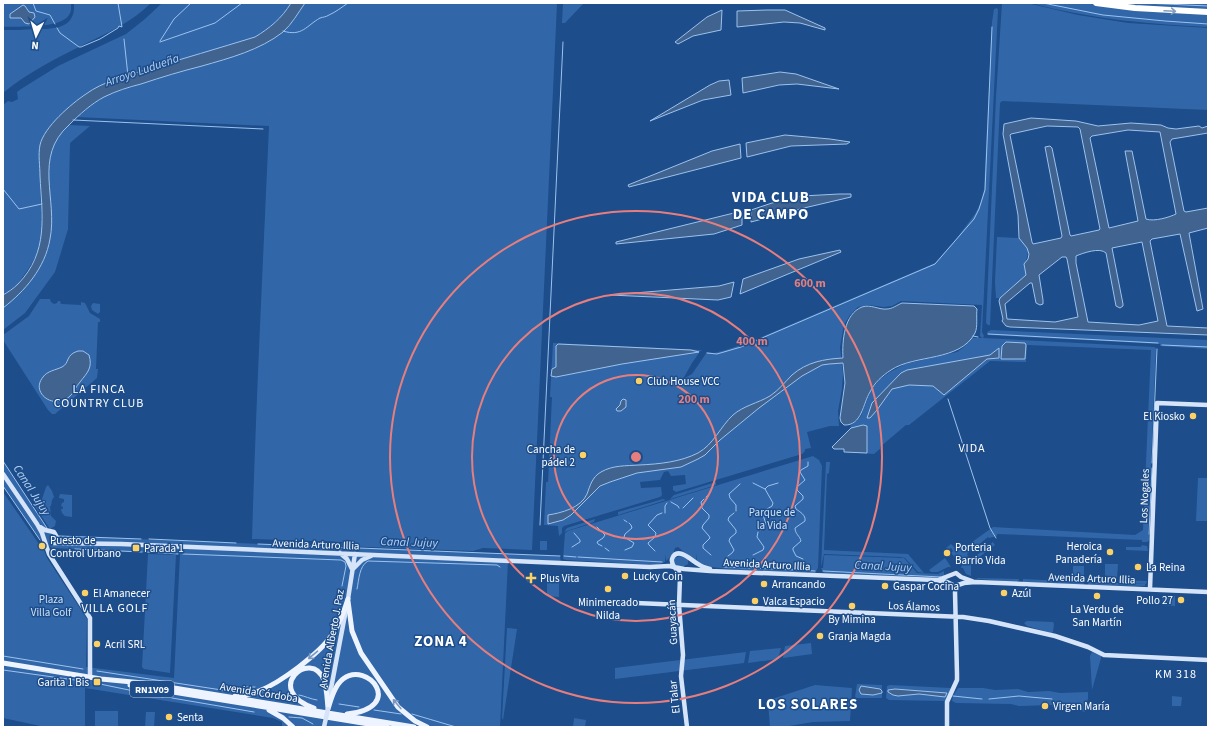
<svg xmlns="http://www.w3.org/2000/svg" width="1211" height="730" font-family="'Source Sans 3',sans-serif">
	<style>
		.green { fill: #3167a8 }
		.water { fill: #416390; stroke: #9cc2ee; fill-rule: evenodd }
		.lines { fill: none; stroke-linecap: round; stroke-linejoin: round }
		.stream { stroke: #9cc2ee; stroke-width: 1 }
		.secondary { stroke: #d5e4f9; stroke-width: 4.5 }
		.primary { stroke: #eef4ff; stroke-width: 5 }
		.highway { stroke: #fff; stroke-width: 6 }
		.secondary-bridge { stroke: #d5e4f9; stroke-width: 4.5 }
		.oneway { stroke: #839dbf }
		.oneway2 { stroke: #7b98bf }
		.ring { fill: none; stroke: #e67e7e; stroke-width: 2 }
		.poi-dot { fill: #fbd067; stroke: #1d4d8a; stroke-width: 1.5 }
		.labels { text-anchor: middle; stroke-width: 3; stroke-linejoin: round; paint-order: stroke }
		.shield { fill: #1d4d8a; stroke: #bbcadc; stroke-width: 1 }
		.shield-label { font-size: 10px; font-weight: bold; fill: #fff }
		.poi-label { font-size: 11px; fill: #fff; stroke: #1d4d8a; text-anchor: start }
		.street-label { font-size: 11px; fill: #fff; stroke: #1d4d8a }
		.park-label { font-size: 11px; fill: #cee1f9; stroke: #1d4d8a }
		.water-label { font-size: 12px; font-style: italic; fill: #b4d1f3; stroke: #1d4d8a }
		.neighbourhood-label { font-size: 12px; letter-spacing: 1px; fill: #fff; stroke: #1d4d8a }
		.district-label { font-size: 15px; font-weight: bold; letter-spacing: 1px; fill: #fff; stroke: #1d4d8a }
		.centre { fill: #e67e7e; stroke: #1d4d8a; stroke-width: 2 }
		.ring-label { font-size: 12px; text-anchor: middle; font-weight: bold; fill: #e67e7e; stroke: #1d4d8a; stroke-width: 3; stroke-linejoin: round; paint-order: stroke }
	</style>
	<rect width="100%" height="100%" fill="#1d4d8a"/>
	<!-- green -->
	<path class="green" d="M71,3c0,4 1,8 -2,12 -9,14 -50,11 -66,12v-23z
		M74,3h77c-19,19 -44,30 -68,42 -28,14 -56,28 -80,48v-63c10,0 21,0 31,-1 20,0 42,0 40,-26z
		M162,3h129c-9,15 -21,25 -36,34l-125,38 -28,10 -41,30 -9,10 -9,12 -3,44 2,54 -4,17 -9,16 -12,17 -14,10v-190l5,-4 4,1 6,-3 -1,-7 4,-3 37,-23 68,-32 19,-15z
		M305,3h252l-25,547 -49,-2 -10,3 -132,-5 1,-4 -90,-3c4,-138 11,-276 17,-413l-192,-9 16,-13 12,-8 19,-7 116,-35 16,-6 37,-27z
		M563,3h21l-19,20h-3z
		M1002,3h25l51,12 50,8 80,5v82l-206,-9 -2,2 -10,222h-2l-2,-2 10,-226z
		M1031,3h177v24c-60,-3 -119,-8 -177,-24z
		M997,8l1,2 -16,322 2,4 -1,2 171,9 2,1 -8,186h2v6l-3,2h-5v-2l-145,-6v2l-8,2 -1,-1 -21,17 1,2 -9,6 -8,-9 2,-2 -2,-3 -3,2 -2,-2 5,-4 5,5 5,1 32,-23 142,8 8,-5 8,-180 -124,-5 -1,17 -36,-1 -81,64h-3l-26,22 1,1 -7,6 -30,-2v-3h-10l-2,-2 19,-19 -1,-2 5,-4 6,-6 10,-26 9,-11 10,-7 15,-8 52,-12 7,-5 8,-9h10l-2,-2 2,-31 -81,-4 -9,5 -8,1 -15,-2 -11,2 -8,8 -6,10 -4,22 3,27 -1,15 -4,22 1,15h-9l-23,6 4,16 -6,1v2l-3,3 -126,38 -3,-2v-4l13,-2 -1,-9 -14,1 -3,-5 -4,1 -4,8 -20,2 1,6 20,-1 1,8 -2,2 -96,29 -2,2v5l-3,3 -1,-10 -14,-1 2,-43h2l4,-85h-2l3,-54 149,7 -3,2v1l-7,10 -9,16 9,-5 15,-22 7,1 12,-3 31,-11 178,-76 21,-24 19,-25 6,-12 3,-13 8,-167 2,-13z
		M68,125l22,1 -20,17 -2,86 -13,43 -30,41 -22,17v-22c21,-17 43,-42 47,-70 7,-42 -17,-78 18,-113z
		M997,237l22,1c13,13 9,14 5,29l3,6 -1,2 -26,23h-4l-1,-16z
		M40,299h10l1,3 3,2 3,-1 1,-2h2l1,3 20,1v-3l4,1 5,10 10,6v3h-2l-2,47h2l-1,9 -42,36h-3l-4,-4 -45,-70v-5l26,-19z
		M93,303l7,1v8l-2,2 -6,-4 -1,-4z
		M991,330l217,10v9l-48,-3v-2l-172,-9 -1,-3z
		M813,456l6,4 3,6 -4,102 -3,5 -76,-3 -28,-3 -14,-5v-9l-1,9 -18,-15 -3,1 -2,6 -7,7 -1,-7v8l-8,3 -91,-5 -3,-1 2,-26 3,-2z
		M3,461l44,67 12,8 501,20 1,7 -53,-2 -8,166h-218v-5l-9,-4 -188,-30v39h-40l-42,-9v-226l36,52 2,5 2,-1 4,10 40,61 -1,48 88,11 6,-124 -128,-6 -15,-12 -34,-50z
		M826,462h4l-1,11 -2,1 -3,76 84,4 16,19 -6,-1 -13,-14 -4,-1 -77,-3 -3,13z
		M1198,478h10v43h-12z
		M716,482v3l-46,14 4,-4z
		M48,485l4,6 2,6 -2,3 -1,6h-1l1,10 5,5 -1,5 -5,3 -16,-24 7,-3 5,-15z
		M60,494l12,1v22l-7,-1 -3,-3 -1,-4h2v-2l-2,-1 1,-3 2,-1v-3l-5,-1v-1z
		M663,499l3,1 -48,15v-3z
		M595,519l-1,3 -30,10 3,-4z
		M540,541h7v9h-7z
		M993,542l2,3 -22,17 -2,-2z
		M1142,545l5,1 1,5 -22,-1v-3h15z
		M148,554l28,1 -6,118 -26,-4 -2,-2z
		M825,555l79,3 13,15 21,1 6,-3v5l-4,2 -115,-5 -2,-1 -2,-4h2l1,-12z
		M680,556l8,3v5l-5,3 -8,-2 -2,-3 2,-4z
		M945,558l6,9h-3l-10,5h-7l-2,-2z
		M969,559l2,3v14l-5,-2 -3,-6h-2l1,-3z
		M1105,564h13l-1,15h-12z
		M1073,566h11v11h-11z
		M977,578l42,1 -1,3 -41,-3z
		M1023,579l61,3v3l-61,-3z
		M1118,580l29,1 -1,3 -28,-2z
		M1088,582l57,2v2l-57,-1z
		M547,583h12v14l-12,-1z
		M1163,595l12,1v10l-13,-1z
		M1027,621l26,1 1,2 -1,8 -2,1 -24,-7 -3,-3z
		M507,628l10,1 -14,91 -1,-2z
		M811,643l1,11 -29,4 2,-12z
		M781,648l-3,11 -30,4 2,-12z
		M746,652l-2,11 -129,16v-11z
		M1092,652l9,4v2l-9,32 -2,-34z
		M857,684l25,1v13h-25l-2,-1z
		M815,685l37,3 -2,33 -37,1 -30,5h-13l-2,-24 1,-3z
		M890,685l61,3 -5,12 -2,1 -55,-1 -3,-2 1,-12z
		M958,688h25l12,2 23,-1 10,3 21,-1 11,2 28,-1v6l-3,14 -17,-5h-16v-2l-33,1 -8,-2 -55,-1 -4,-2 1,-5z
		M1172,696l10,1 -1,9h-9z
		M95,711h23v16h-23z
		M146,712h9l-1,15h-9z
		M574,718l12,2 -1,7h-12z"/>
	<!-- water -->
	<path class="water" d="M291,3h14c-7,10 -13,21 -22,29 -23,18 -53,26 -81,34 -20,5 -40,11 -61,18 -12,3 -25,7 -37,13 -13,7 -24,17 -35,28 -36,32 -11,74 -19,114 -5,29 -25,52 -47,69v-13c5,-3 10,-6 15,-11 31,-32 24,-68 22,-108 0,-10 -2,-21 0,-31 4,-18 31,-41 46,-51 16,-12 40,-18 59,-24 37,-11 74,-22 110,-33 15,-9 27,-19 36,-34z
		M23,5l2,1 4,6 5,1 1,4 -6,7 -4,-1 -4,-5h-11v-4z
		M722,10l-1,20 -28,6 -15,8 -3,-2 32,-25z
		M767,10h18l40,18v2l-25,-7 -16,-1 -47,5v-16z
		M780,72l16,2 43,15 -42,-5 -18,1 -36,8 -1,-15z
		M729,80l2,15 -28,5 -53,21 60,-36 9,-4z
		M1031,118l45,3 22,5 33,-3 30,2 7,3 8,1 23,-3 3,2 6,-2v7l-36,6 -2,3 14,69 2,1 22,-4v20l-19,5 14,76 -6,2 -17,-77 -28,5 -2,2 17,85 41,2v7l-198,-8 -4,-1 -4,-5 1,-2 -4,-18 1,-3 26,-23 -2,-11 4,-5 1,-5 -2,-6 -8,-10 -1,-23 -15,-81 1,-10zM1047,126l31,1 2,2 20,100 -1,1 -28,6 -1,-1 -18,-87 -2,-2 -5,1 17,89 -1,2 -28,6 -1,-2 -22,-107 1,-1zM1128,130l32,2 16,82c-6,3 -22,8 -30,5l-14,-68h-7l13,70 -29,7 -19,-90 2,-2zM1142,242l16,79 -19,4 -51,-3 -12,-59v-7c7,-3 24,-9 30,-3l10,53 4,2 3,-2v-2l-11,-56zM1062,257h4l1,2 11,58 -23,5 -48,-3 -2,-15 25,-21h2l4,20 4,2 3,-1v-4l-4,-25z
		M785,135l45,4 20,3 -3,2 -56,2 -44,11 -1,-14z
		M740,144l1,14 -112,29 -1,-2 84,-34z
		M839,194h12v3l-47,11 -53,14v-12l21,-7 30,-7z
		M742,211v14l-28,9 -98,10v-2z
		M840,250l1,2 -101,42 3,-15 56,-20z
		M734,282l-3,15 -13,3 -108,-5 109,-9z
		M902,303l72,3 3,3c-1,7 1,18 -2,24 -15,29 -60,21 -84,37 -9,6 -16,12 -21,22 -7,11 -8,34 -26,33l-3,-3 -1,-4 5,-35 -2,-20 -14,1 -7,1 -20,11 -43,32 -39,32 -15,15 -7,4 -17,8 -44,6 -27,9 -10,4 -29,29 -8,5 -15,4v-9c13,-2 33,-7 39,-21 3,-8 5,-17 14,-22 12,-7 25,-6 38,-7 21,-1 41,-3 59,-12 16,-9 22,-26 35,-38 10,-9 25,-12 37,-19 9,-6 15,-14 22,-21 15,-13 32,-16 51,-17 -1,-17 1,-44 19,-51 9,-3 17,3 25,2 5,0 10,-4 15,-6z
		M1006,342l19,1 1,2 -1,14h-24l1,-13z
		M558,344l133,6 8,2 -77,12 -66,13 -5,-1 1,-7 4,-2v-21z
		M999,348v10l-12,1 -43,36 -11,-9 -24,-1 -17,4 -15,21 -7,8h-3l5,-15 29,-30 6,-3 83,-15z
		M78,351h5l6,4c4,13 -2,18 -9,27 -4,4 -6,11 -11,15 -15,13 -39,-4 -26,-20 4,-6 13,-7 19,-10 8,-4 3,-12 16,-16z
		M623,399l3,1v7l-5,4h-4l-1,-2 4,-4 1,-4z
		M863,425l4,1v27l-23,-1v-3h-10l-2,-2 19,-19z
		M861,686l19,3 2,2v2l-9,2 -12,-1 -2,-4z
		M895,689l52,4 -2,4 -26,-3 -21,2 -5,-1 -5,-3v-2z"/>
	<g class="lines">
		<!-- stream -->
		<path class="stream" d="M33,3l3,8 14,4 5,9
			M1043,3l60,12 62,6 43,3
			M1144,3l64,3
			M57,28l3,5 19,14h2l19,-8 18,-11 1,-2 3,1 -4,-24
			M283,31c19,6 23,-5 37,-13 3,-1 6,-1 9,-3 7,-3 13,-8 19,-12
			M124,39l4,37
			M160,41l14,-22 17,-16
			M160,42l55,-19 27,-20
			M73,120l190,9
			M3,189l16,20 23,-5
			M988,334l170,9
			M973,336l5,1
			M1162,345l46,2
			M707,353l10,1 24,-7 194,-83 39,-45 5,-10 6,-19 7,-163
			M948,399l42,129 6,10
			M3,461l44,67
			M1152,463l5,-114
			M753,483l12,6
			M3,486l37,54
			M706,497l5,-5
			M704,499l-3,3 1,6 7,7v3l-6,7 -1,3 7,8 1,2 -7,7v3l8,7
			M671,502l7,4 1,2
			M683,508l10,-10
			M736,511v-6l-6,-7 -1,-4 11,-10
			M665,513v-7l2,-3
			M624,520l3,2
			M540,525l23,-483
			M597,527l8,8 -2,3 -6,4 1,2 4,2
			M761,530l5,-6 -4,-12 10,-6 1,-3 -8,-14 3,-3 10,-3
			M1149,534l3,-66
			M59,536l82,3
			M149,539l87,4
			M258,544l302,12
			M572,547l8,-5v-2l-6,-7
			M605,548l4,3
			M75,549l67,3
			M625,550l7,-3 2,-4 -10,-6 1,-3 7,-6 -1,-3 -2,-2
			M655,551l-6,-6 -1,-2 7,-6 1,-4 -8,-8 9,-10 5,-2
			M146,552l32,2
			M183,554l158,6 4,2 1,4 -4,20
			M753,555l10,-5 1,-3 -7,-10 1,-5
			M564,556l12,1
			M728,556l4,-3 2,-3 -5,-9 1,-3 6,-5v-3l-8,-10 1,-3 5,-4
			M578,557l84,5
			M803,559l-7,-3 -3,-6v-2l8,-7c-1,-5 -6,-7 -6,-13l10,-7c1,-6 -5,-9 -9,-12l-1,-3 8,-7v-3l-6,-6v-3l8,-7 -5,-8 1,-2 7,-4v-4
			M724,567l73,3
			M800,570l15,1
			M823,571l118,6
			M357,589c2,-9 2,-23 11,-28l129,4 3,2
			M3,656l80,13
			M3,670l79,11
			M97,671l138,21 11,-5h9
			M95,683l68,14
			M264,692l23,4
			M299,695c6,1 11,4 18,5
			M953,696l29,3
			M172,698l82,14
			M989,699l30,-3 33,3
			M339,704l20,3
			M374,710l27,4
			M412,714l44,13
			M289,717l13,1 11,6"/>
		<!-- secondary -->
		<path class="secondary" d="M3,474l34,50 5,9 7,21 41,64v59
			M40,527l5,3 9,2 4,7 5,2
			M53,543l68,1 529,23 19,-1 15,3 26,2 226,9 11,2 8,4 9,-3 11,-1 233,10
			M340,553l7,6 5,10
			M675,568l4,4 1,5 -1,28 4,50 -2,21 6,51
			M675,568c-2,-3 -4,-5 -3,-9 5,-14 20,2 26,5 4,3 8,4 12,5
			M353,569l9,-9 11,-5
			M938,580l18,-7 5,4 11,4
			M1150,589l7,-186 51,2
			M613,602l350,15 26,4 66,15 33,11 16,8 104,5
			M329,699l19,-100 7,-45
			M947,727v-25l10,-22v-6l-2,-82 2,-7"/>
		<!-- primary -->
		<path class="primary" d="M348,601l4,30 9,22 37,54 17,14 12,6
			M3,663l98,16 42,4 271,44
			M130,685l257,42
			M235,696c8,0 17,-2 24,-5 21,-8 60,-37 73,-56 7,-11 12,-23 16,-36
			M314,708c-52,-18 -3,-61 10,-28 3,9 3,19 4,28
			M328,709c3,-10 7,-24 15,-30 25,-19 63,29 4,35
			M269,710l14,8 10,9"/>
		<!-- highway -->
		<path class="highway" d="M1096,3l39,5 73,4"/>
		<!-- secondary-bridge -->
		<path class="secondary-bridge" d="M324,727l4,-18"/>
	</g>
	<!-- one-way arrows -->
	<defs><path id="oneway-shaft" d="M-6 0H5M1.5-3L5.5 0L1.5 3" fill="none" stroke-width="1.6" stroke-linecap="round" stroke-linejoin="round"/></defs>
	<use class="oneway" href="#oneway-shaft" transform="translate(1170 11) rotate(3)"/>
	<g class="oneway2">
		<use href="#oneway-shaft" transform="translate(313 655) rotate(140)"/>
		<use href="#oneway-shaft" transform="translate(397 704) rotate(-130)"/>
	</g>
	<!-- distance rings -->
	<g class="ring">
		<circle cx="636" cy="457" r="82"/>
		<circle cx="636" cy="457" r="164"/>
		<circle cx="636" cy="457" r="246"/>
	</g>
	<!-- markers -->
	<g class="poi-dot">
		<circle cx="639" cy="381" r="4"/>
		<circle cx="1193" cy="416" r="4"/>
		<circle cx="583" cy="455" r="4"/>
		<circle cx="42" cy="546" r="4"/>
		<rect x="132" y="544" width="8" height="8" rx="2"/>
		<circle cx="1110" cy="552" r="4"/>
		<circle cx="947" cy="553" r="4"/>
		<circle cx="1138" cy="567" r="4"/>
		<circle cx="625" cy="576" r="4"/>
		<path d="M529 572h4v4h4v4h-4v4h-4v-4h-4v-4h4z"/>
		<circle cx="764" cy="584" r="4"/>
		<circle cx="885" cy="586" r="4"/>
		<circle cx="608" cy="589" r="4"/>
		<circle cx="85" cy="593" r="4"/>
		<circle cx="1004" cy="593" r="4"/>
		<circle cx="1097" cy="596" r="4"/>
		<circle cx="1181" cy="600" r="4"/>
		<circle cx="755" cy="601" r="4"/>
		<circle cx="852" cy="606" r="4"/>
		<circle cx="820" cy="636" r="4"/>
		<circle cx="97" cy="644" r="4"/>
		<rect x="93" y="678" width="8" height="8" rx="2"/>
		<circle cx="1045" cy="706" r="4"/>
		<circle cx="169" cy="717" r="4"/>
	</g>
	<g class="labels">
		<!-- shield labels -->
		<rect class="shield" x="130" y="681" width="44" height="16" rx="3"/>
		<g class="shield-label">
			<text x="152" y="693">RN1V09</text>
		</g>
		<!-- poi labels -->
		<g class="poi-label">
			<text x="647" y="385">Club House VCC</text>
			<text x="1185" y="420" text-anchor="end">El Kiosko</text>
			<text x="575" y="453" text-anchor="end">Cancha de<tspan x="575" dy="13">pádel 2</tspan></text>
			<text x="50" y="544">Puesto de<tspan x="50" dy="13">Control Urbano</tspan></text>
			<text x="1102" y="550" text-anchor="end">Heroica<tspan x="1102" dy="13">Panadería</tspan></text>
			<text x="955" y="551">Porteria<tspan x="955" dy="13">Barrio Vida</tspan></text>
			<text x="144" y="552">Parada 1</text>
			<text x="1146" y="571">La Reina</text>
			<text x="633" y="580">Lucky Coin</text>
			<text x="540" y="582">Plus Vita</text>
			<text x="772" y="588">Arrancando</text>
			<text x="893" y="590">Gaspar Cocina</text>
			<text x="93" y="597">El Amanecer</text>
			<text x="1012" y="597">Azúl</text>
			<text x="1173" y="604" text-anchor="end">Pollo 27</text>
			<text x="763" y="605">Valca Espacio</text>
			<text x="608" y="606" text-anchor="middle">Minimercado<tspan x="608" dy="13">Nilda</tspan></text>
			<text x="1097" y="613" text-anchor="middle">La Verdu de<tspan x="1097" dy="13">San Martín</tspan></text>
			<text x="852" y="623" text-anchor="middle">By Mimina</text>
			<text x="828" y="640">Granja Magda</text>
			<text x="105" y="648">Acril SRL</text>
			<text x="89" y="686" text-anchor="end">Garita 1 Bis</text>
			<text x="1053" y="710">Virgen María</text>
			<text x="177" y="721">Senta</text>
		</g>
		<!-- street labels -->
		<g class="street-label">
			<text transform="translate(1144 496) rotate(-88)" y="4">Los Nogales</text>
			<text transform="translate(316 544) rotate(2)" y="4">Avenida Arturo Illia</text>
			<text transform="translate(767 564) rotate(3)" y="4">Avenida Arturo Illia</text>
			<text transform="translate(1092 578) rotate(2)" y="4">Avenida Arturo Illia</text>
			<text transform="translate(914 606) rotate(2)" y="4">Los Álamos</text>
			<text transform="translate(672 622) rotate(-93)" y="4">Guayacán</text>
			<text transform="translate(331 639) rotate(-80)" y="4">Avenida Alberto J. Paz</text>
			<text transform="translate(259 692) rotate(9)" y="4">Avenida Córdoba</text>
			<text transform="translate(674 697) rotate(-96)" y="4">El Talar</text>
		</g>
		<!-- park labels -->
		<g class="park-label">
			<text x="772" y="516">Parque de<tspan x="772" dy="13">la Vida</tspan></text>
			<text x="51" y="603">Plaza<tspan x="51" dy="13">Villa Golf</tspan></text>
		</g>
		<!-- water labels -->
		<g class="water-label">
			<text transform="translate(142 70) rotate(-19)" y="4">Arroyo Ludueña</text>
			<text transform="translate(32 490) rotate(57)" y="4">Canal Jujuy</text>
			<text transform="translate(409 542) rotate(2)" y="4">Canal Jujuy</text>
			<text transform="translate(883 566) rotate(3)" y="4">Canal Jujuy</text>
		</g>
		<!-- neighbourhood labels -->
		<g class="neighbourhood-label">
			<text x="99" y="393">LA FINCA<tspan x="99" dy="14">COUNTRY CLUB</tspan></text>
			<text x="972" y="452">VIDA</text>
			<text x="115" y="612">VILLA GOLF</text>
			<text x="1176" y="678">KM 318</text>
		</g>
		<!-- district labels -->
		<g class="district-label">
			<text x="771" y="202">VIDA CLUB<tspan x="771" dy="17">DE CAMPO</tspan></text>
			<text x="441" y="646">ZONA 4</text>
			<text x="808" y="709">LOS SOLARES</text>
		</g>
	</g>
	<circle cx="636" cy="457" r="6" class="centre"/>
	<g class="ring-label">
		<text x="810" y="287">600 m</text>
		<text x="752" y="345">400 m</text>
		<text x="694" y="403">200 m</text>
	</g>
	<!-- border -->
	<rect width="1211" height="730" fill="none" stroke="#ffffff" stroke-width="8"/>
	<!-- north arrow -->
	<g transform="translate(36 36) rotate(185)" stroke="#1d4d8a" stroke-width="3" paint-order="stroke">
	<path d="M0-3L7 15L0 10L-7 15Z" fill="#ffffff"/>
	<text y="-6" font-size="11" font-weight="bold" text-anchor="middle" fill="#ffffff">N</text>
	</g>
</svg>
